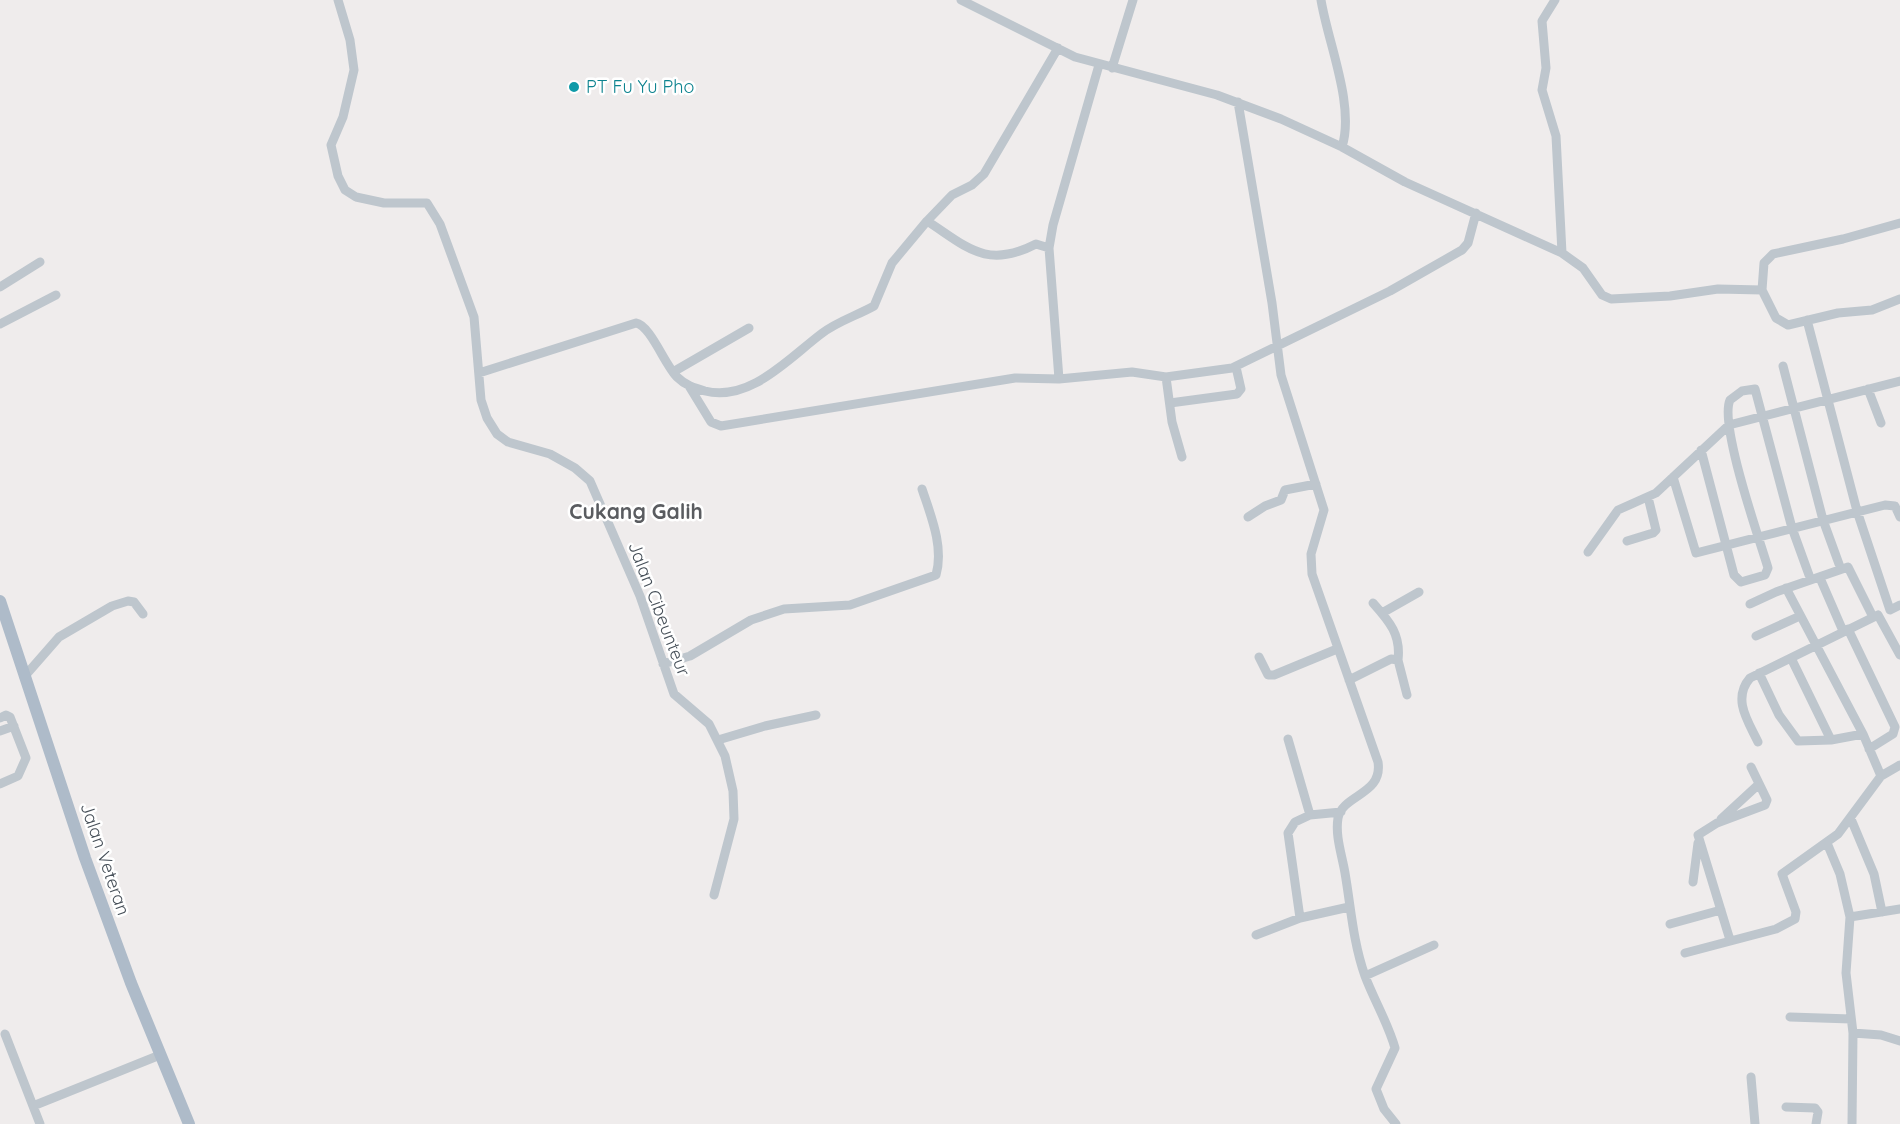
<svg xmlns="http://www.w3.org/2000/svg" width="1900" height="1124" font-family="Quicksand,sans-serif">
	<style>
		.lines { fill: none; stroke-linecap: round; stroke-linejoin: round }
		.minor { stroke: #bec6cd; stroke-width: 9 }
		.major { stroke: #aebbc9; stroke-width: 12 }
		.culture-dot { fill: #0f9aa8; stroke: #fff; stroke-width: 2 }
		.labels { text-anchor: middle; stroke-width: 5; stroke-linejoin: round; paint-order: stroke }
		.culture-label { font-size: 18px; fill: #0d838f; stroke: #fff; text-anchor: start }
		.street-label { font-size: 18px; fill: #464f58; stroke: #fff }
		.quarter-label { font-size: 21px; font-weight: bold; fill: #5a5c60; stroke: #fff }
	</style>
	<rect width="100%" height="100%" fill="#efecec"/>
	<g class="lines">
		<!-- minor -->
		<path class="minor" d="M338,0l12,40 4,30 -11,47 -12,28 7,31 7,14 11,7 28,6h43l13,21 34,93 7,83 6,18 10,16 11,8 42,12 25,14 15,13 50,115 34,98 35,30 16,32 8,35 1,28 -20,76
			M961,0l114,57 142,38 64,24 61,28 63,35 157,71 21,15 19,27 9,4 59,-3 48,-7 44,1 14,28 12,7 50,-12 34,-3 28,-11
			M1321,0c7,43 34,105 21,147
			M1555,0l-13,21 4,47 -4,22 14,46 6,117
			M1058,48l-74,126 -12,11 -20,10 -25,26c39,25 59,49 109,23l13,4 10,131 73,-7 34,5
			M1112,68l21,-68
			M1238,102l34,201 9,72 43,135 -13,44 1,20 66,188c5,33 -35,32 -40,56 -3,18 4,37 7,55 6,35 8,69 20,103 9,24 23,47 30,72l-19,41 8,20 12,15
			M1049,248l4,-23 46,-160
			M0,287l40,-25
			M1762,290l2,-27 9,-9 70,-15 57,-16
			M1807,320l50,191 33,99 10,-5
			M0,324l56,-29
			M1783,366l40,154 16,44
			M673,372l76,-44
			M479,373l157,-50c14,2 29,42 41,54 8,8 17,11 28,14 45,11 83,-32 116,-57 15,-12 35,-18 53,-28l18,-43 35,-42
			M689,386l22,36 10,4 294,-48 44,1
			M1868,389l13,34
			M1170,403l67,-9 4,-5 -5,-22
			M1701,450l33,125 7,7 24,-7 3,-7c-9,-30 -49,-144 -38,-168l12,-9 13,-2 37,139 17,47
			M1182,457l-10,-35 -6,-45 66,-9 158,-77 72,-41 6,-7 8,-30
			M1673,477l23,76 189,-48 10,1 5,11
			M1248,517l17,-11 16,-6 4,-10 31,-6
			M1627,541l26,-8 3,-3 -8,-33
			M1588,552l30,-42 38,-17 73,-68 171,-44
			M1820,578l23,53
			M1786,588l77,146 18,42
			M1373,603c17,19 28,32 25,57
			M1750,604l26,-12 72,-25 25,50
			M1382,613l37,-21
			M1848,629l47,98 -2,7 -24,15
			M1756,636l44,-20
			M1259,657l9,18h6l63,-26
			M1791,658l40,82
			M663,664l27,-8 61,-36 33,-11 66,-4 86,-30c8,-28 -5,-59 -14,-86
			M1759,673l20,42 19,26 33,-1 32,-6
			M24,677l35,-40 53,-31 16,-5 6,1 9,12
			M1349,680l42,-21 7,1 9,35
			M0,718l6,-3 4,2 16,41 -8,18 -18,8
			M0,731l14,-5
			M1288,739l22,76 31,-3
			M718,740l47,-14 51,-11
			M1758,742c-10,-21 -26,-43 -8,-64l128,-63 22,40
			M1721,819l38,-35
			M1851,819l23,55 8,38
			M1827,843l13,31 10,43 -4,56 7,60 -1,91
			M1693,882l5,-39
			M1850,917l50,-8
			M1300,918l-12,-85 7,-11 15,-7
			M1670,924l51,-14
			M1256,935l44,-17 49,-11
			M1730,940l-32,-105 19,-12 48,-18 2,-5 -16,-33
			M1685,953l91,-24 19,-10 1,-7 -14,-38 56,-40 43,-58 19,-11
			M1365,976l69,-31
			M1790,1017l61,2
			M1853,1033l28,2 19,6
			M5,1034l35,90
			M1751,1077l4,47
			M33,1106l127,-51
			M1786,1107l29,1 3,4 -2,12"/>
		<!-- major -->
		<path class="major" d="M0,601l85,257 46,125 58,141"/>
	</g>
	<!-- markers -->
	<circle class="culture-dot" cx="574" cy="87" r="6"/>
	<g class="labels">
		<!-- culture labels -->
		<g class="culture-label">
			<text x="586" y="93">PT Fu Yu Pho</text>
		</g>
		<!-- street labels -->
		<g class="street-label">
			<text transform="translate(659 609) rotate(69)" y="6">Jalan Cibeunteur</text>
			<text transform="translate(105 859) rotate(71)" y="6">Jalan Veteran</text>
		</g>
		<!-- quarter labels -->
		<g class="quarter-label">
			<text x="636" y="519">Cukang Galih</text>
		</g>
	</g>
</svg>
